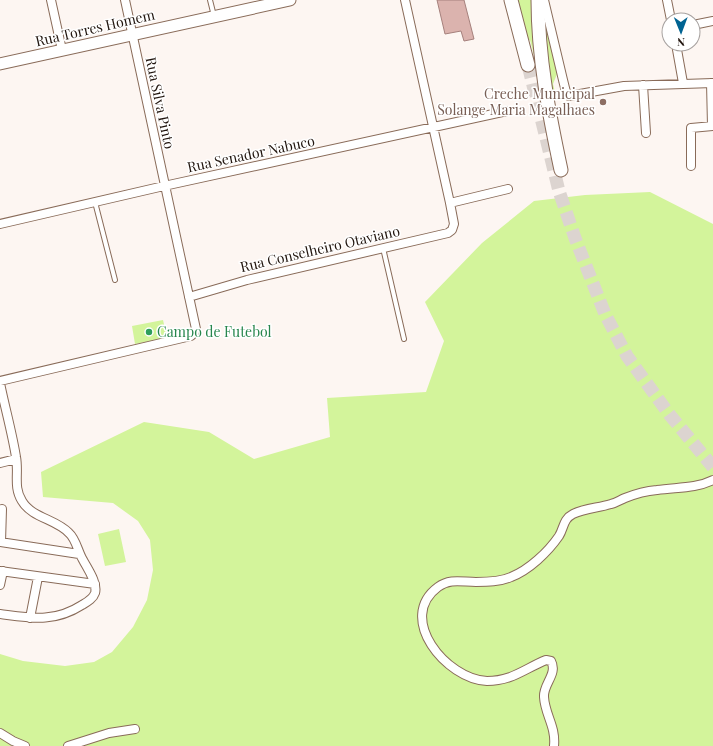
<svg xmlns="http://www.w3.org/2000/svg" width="713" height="746" font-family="'Playfair Display',serif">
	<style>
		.green { fill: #d3f49b }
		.building { fill: #dbb3ae; stroke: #a5807c }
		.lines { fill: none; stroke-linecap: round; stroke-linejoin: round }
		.primary-tunnel { stroke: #dcd4d0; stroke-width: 13; stroke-dasharray: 13 6; stroke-linecap: butt }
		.lane-casing { stroke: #896b59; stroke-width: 6 }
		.street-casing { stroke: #896b59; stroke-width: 10 }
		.secondary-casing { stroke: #896b59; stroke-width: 13 }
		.primary-casing { stroke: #896b59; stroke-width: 15 }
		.lane { stroke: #fff; stroke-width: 4 }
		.street { stroke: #fff; stroke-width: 8 }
		.secondary { stroke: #fff; stroke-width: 11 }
		.primary { stroke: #fff; stroke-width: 13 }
		.education-dot { fill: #8d6e63; stroke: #fff; stroke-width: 1.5 }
		.leisure-dot { fill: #2e9e5b; stroke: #fff; stroke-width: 1.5 }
		.labels { text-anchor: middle; stroke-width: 3; stroke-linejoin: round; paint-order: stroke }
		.street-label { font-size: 14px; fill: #21150e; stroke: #fff }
		.education-label { font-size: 14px; fill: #785e54; stroke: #fff; text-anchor: end }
		.leisure-label { font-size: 14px; fill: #27864d; stroke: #fff; text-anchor: start }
	</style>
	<rect width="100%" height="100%" fill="#fdf6f2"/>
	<!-- green -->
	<path class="green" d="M516,0h17l3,63 -6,-23 -2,1 6,21h-3z
		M542,11l15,63 -4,10 2,8h-4z
		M650,192l63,32v522h-713v-92l23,7 42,5 29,-4 18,-10 21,-25 14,-27 6,-30 -3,-30 -12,-19 -25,-18 -70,-6 -2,-25 103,-50 65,10 45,27 76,-22 -3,-39 99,-6 18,-51 -19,-39 57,-59 52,-42 51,-6z
		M163,320l4,18 -32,6 -3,-18z
		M119,529l7,33 -21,4 -7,-32z"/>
	<!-- building -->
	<path class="building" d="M437,0h27l10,39 -10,2 -3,-10 -16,3z"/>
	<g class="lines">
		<!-- primary-tunnel -->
		<path class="primary-tunnel" d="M528,65l31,126 16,47 30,76 22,42 42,58 44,53"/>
		<defs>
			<path id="lane" d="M210,0l4,16
				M95,202l20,78
				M383,248l21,91"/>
			<path id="street" d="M51,0l11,50
				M544,0l19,80 3,12 3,4 55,-10 89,-3
				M667,0l4,20
				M693,25l20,-4
				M676,44l7,39
				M711,83l1,43
				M643,85l3,48
				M691,166v-38l22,-2
				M450,203l58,-14
				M0,224l164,-38 343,-75
				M189,297l58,-17 201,-47 4,-3 2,-6 -4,-21 -45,-203
				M0,381l191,-45 3,-3 2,-4 -71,-329
				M0,383c5,25 12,49 16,74 3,16 -3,30 6,44 10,17 34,18 47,32 7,6 9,19 14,27 4,8 15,23 12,33 -2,6 -8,9 -13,12 -28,18 -51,13 -82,9
				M0,463l16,-4
				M0,542l79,12
				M1,542l1,-33
				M0,571l95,13
				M0,585l3,-14
				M30,618l8,-41
				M0,733l13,8 12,5
				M68,746l41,-13 26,-4
				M554,746c2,-20 -9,-31 -10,-49 -1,-13 14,-23 7,-36l-5,-1c-22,9 -34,21 -59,21 -41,-2 -91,-63 -49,-94 12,-9 24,-5 38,-5 11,0 24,0 35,-5 18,-7 37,-25 48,-41 5,-8 4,-17 14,-22 12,-6 25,-6 38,-10 5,-1 9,-4 14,-6 10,-4 21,-7 32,-8 19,-3 38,-1 56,-10"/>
			<path id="secondary" d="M0,64l290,-64"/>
			<path id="primary" d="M511,0l17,65
				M538,0c0,57 11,114 23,170"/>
		</defs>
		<!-- lane casing -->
		<use href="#lane" class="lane-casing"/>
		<!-- street casing -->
		<use href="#street" class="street-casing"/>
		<!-- secondary casing -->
		<use href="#secondary" class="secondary-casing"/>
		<!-- primary casing -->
		<use href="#primary" class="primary-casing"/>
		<!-- lane -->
		<use href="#lane" class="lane"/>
		<!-- street -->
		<use href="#street" class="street"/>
		<!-- secondary -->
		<use href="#secondary" class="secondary"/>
		<!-- primary -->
		<use href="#primary" class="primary"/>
	</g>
	<!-- markers -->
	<circle class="education-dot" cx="603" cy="102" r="4"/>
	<circle class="leisure-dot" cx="149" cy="332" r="4"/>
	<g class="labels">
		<!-- street labels -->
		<g class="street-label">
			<text transform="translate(95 28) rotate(-13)" y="5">Rua Torres Homem</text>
			<text transform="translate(160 103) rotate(78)" y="5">Rua Silva Pinto</text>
			<text transform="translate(251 154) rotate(-12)" y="5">Rua Senador Nabuco</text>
			<text transform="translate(320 249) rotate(-13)" y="5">Rua Conselheiro Otaviano</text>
		</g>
		<!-- education labels -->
		<g class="education-label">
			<text x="595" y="99">Creche Municipal<tspan x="595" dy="16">Solange Maria Magalhaes</tspan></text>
		</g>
		<!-- leisure labels -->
		<g class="leisure-label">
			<text x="157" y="337">Campo de Futebol</text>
		</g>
	</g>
	<!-- north arrow -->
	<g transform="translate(681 32) rotate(179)"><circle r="19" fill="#ffffff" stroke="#a6a19f"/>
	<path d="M0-3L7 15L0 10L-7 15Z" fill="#006392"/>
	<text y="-6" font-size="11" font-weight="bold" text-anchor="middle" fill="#21150e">N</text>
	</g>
</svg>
